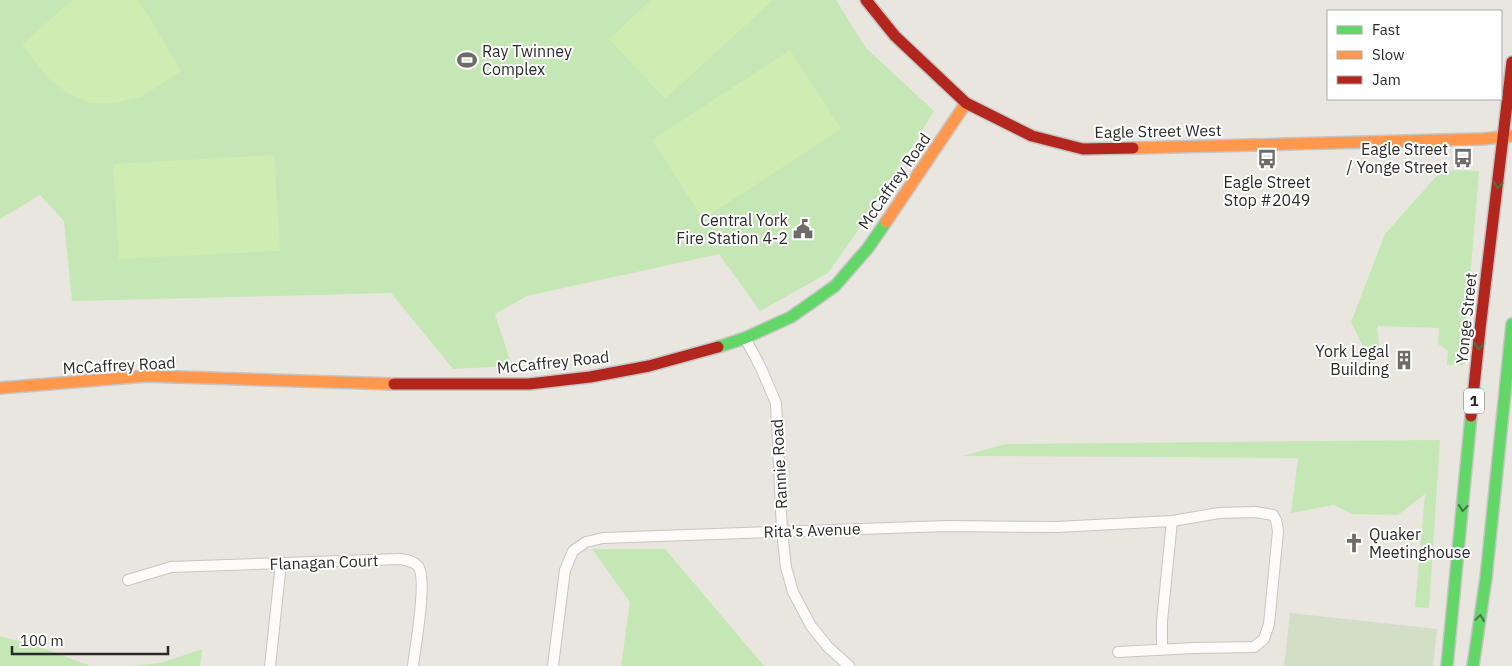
<svg xmlns="http://www.w3.org/2000/svg" width="1512" height="666" font-family="'IBM Plex Sans',sans-serif">
	<style>
		.green { fill: #c4e7b5 }
		.cemetery { fill: #d2dfc6 }
		.pitch { fill: #cfecb2 }
		.lines { fill: none; stroke-linecap: round; stroke-linejoin: round }
		.street-casing { stroke: #c6c5c5; stroke-width: 12 }
		.fast-casing { stroke: #c6c5c5; stroke-width: 14 }
		.slow-casing { stroke: #c6c5c5; stroke-width: 14 }
		.jam-casing { stroke: #c6c5c5; stroke-width: 14 }
		.street { stroke: #fcfbfa; stroke-width: 10 }
		.fast { stroke: #63d668; stroke-width: 11 }
		.slow { stroke: #ff974d; stroke-width: 11 }
		.jam { stroke: #b3261e; stroke-width: 11 }
		.oneway { stroke: #447746 }
		.labels { text-anchor: middle; stroke-width: 4; stroke-linejoin: round; paint-order: stroke }
		.shield { fill: #fff; stroke: #6a6a6a; stroke-width: 1 }
		.shield-label { font-size: 15px; font-weight: bold; fill: #2a2a2a }
		.poi-label { font-size: 16px; fill: #2a2a2a; stroke: #fff; text-anchor: end }
		.street-label { font-size: 16px; fill: #2a2a2a; stroke: #fff }
	</style>
	<rect width="100%" height="100%" fill="#e9e6df"/>
	<!-- green -->
	<path class="green" d="M0,0h836l30,48 68,63 -51,84 -55,78 -68,38 -41,-57 -192,42 -32,18 17,52 -59,3 -62,-76 -319,8 -8,-80 -24,-26 -40,24z
		M1442,170l37,1 -16,194h-16l1,-14 -10,-7 1,-16 -62,-2 3,29 -12,2 -17,-35 34,-88z
		M1440,440l-11,168 -14,-1 10,-113 -27,21 -46,-1 -18,-9 -43,8 7,-55 -335,-2 42,-12z
		M592,549h73l99,117h-143l9,-64z
		M0,636l45,13 46,17h-91z
		M202,649l-2,17h-70l31,-3z"/>
	<!-- cemetery -->
	<path class="cemetery" d="M1290,613l147,16 -4,37h-149z"/>
	<!-- pitch -->
	<path class="pitch" d="M72,0h66l12,18 31,53 -38,25 -28,7h-25l-21,-9 -20,-15 -27,-34z
		M651,0h122l-108,99 -56,-60z
		M790,50l51,79 -138,90 -51,-79z
		M274,155l6,96 -161,8 -6,-95z"/>
	<g class="lines">
		<defs>
			<path id="street" d="M745,338l16,30 15,35 6,128 4,36 7,25 18,34 17,21 21,19
				M128,580l43,-13 229,-8c7,1 13,2 18,7 10,12 -3,82 -5,100
				M1162,649v-28l10,-100
				M270,666l11,-103
				M553,666l12,-96 8,-19 13,-9 17,-4 343,-12 110,1 116,-6 47,-8 36,-1 18,3 3,5 2,11 -9,93 -5,15 -10,8 -60,1 -76,4"/>
			<path id="fast" d="M718,347l27,-9 46,-21 44,-31 33,-38 18,-26
				M1447,666l24,-250
				M1473,666l13,-88 26,-254"/>
			<path id="slow" d="M1133,148l349,-9 30,-3
				M886,222l80,-119
				M0,388l146,-12 248,8"/>
			<path id="jam" d="M866,0l29,36 71,67 66,33 51,13 50,-1
				M394,384h135l61,-7 59,-11 69,-19
				M1471,416l9,-87 32,-267"/>
		</defs>
		<!-- street casing -->
		<use href="#street" class="street-casing"/>
		<!-- fast casing -->
		<use href="#fast" class="fast-casing"/>
		<!-- slow casing -->
		<use href="#slow" class="slow-casing"/>
		<!-- jam casing -->
		<use href="#jam" class="jam-casing"/>
		<!-- street -->
		<use href="#street" class="street"/>
		<!-- fast -->
		<use href="#fast" class="fast"/>
		<!-- slow -->
		<use href="#slow" class="slow"/>
		<!-- jam -->
		<use href="#jam" class="jam"/>
	</g>
	<!-- one-way arrows -->
	<defs><path id="oneway-chevron" d="M-2-3.5L2.5 0L-2 3.5" fill="none" stroke-width="1.6" stroke-linecap="round" stroke-linejoin="round" transform="scale(1.25)"/></defs>
	<g class="oneway">
		<use href="#oneway-chevron" transform="translate(1498 185) rotate(97)"/>
		<use href="#oneway-chevron" transform="translate(1479 346) rotate(95)"/>
		<use href="#oneway-chevron" transform="translate(1463 508) rotate(96)"/>
		<use href="#oneway-chevron" transform="translate(1480 618) rotate(-82)"/>
	</g>
	<!-- icons -->
	<defs>
		<symbol id="stadium-bare" viewBox="-9 -9 18 18"><path d="M0-5a6.5 5 0 1 0 0 10a6.5 5 0 1 0 0-10ZM-3.5-1.8h7v3.6h-7Z" fill="#6d6c69" stroke="#fff" stroke-width="2.5" paint-order="stroke"/></symbol>
		<symbol id="bus-bare" viewBox="-9 -9 18 18"><path d="M-5-6H5V4H4V6H2V4H-2V6H-4V4H-5ZM-3.5-4V0h7V-4ZM-3.5 1.2v1.5H-2V1.2ZM2 1.2v1.5H3.5V1.2Z" fill="#6d6c69" stroke="#fff" stroke-width="2.5" paint-order="stroke"/></symbol>
		<symbol id="civic-bare" viewBox="-9 -9 18 18"><path d="M-.6-6.5H3V-4.5H.6V-3L4-1V1h2V6H-6V1h2V-1L-.6-3ZM-1.2 2.5V6h2.4V2.5Z" fill="#6d6c69" stroke="#fff" stroke-width="2.5" paint-order="stroke"/></symbol>
		<symbol id="building-bare" viewBox="-9 -9 18 18"><path d="M-4-6H4V6H1V3H-1V6H-4ZM-2.5-4.3h1.7v1.8h-1.7ZM.8-4.3h1.7v1.8H.8ZM-2.5-1h1.7V.8h-1.7ZM.8-1h1.7V.8H.8Z" fill="#6d6c69" stroke="#fff" stroke-width="2.5" paint-order="stroke"/></symbol>
		<symbol id="church-bare" viewBox="-9 -9 18 18"><path d="M-1.2-6h2.4v3.5h3.3v2.4h-3.3V6h-2.4V-.1h-3.3v-2.4h3.3Z" fill="#6d6c69" stroke="#fff" stroke-width="2.5" paint-order="stroke"/></symbol>
	</defs>
	<g fill-rule="evenodd">
		<use href="#stadium-bare" x="453" y="46" width="28" height="28"/>
		<use href="#bus-bare" x="1449" y="144" width="28" height="28"/>
		<use href="#bus-bare" x="1253" y="145" width="28" height="28"/>
		<use href="#civic-bare" x="789" y="215" width="28" height="28"/>
		<use href="#building-bare" x="1390" y="346" width="28" height="28"/>
		<use href="#church-bare" x="1340" y="529" width="28" height="28"/>
	</g>
	<g class="labels">
		<!-- shield labels -->
		<rect class="shield" x="1464" y="388.5" width="20" height="25" rx="4"/>
		<g class="shield-label">
			<text x="1474" y="406">1</text>
		</g>
		<!-- poi labels -->
		<g class="poi-label">
			<text x="482" y="57" text-anchor="start">Ray Twinney<tspan x="482" dy="18">Complex</tspan></text>
			<text x="1448" y="155">Eagle Street<tspan x="1448" dy="18">/ Yonge Street</tspan></text>
			<text x="1267" y="188" text-anchor="middle">Eagle Street<tspan x="1267" dy="18">Stop #2049</tspan></text>
			<text x="788" y="226">Central York<tspan x="788" dy="18">Fire Station 4-2</tspan></text>
			<text x="1389" y="357">York Legal<tspan x="1389" dy="18">Building</tspan></text>
			<text x="1369" y="540" text-anchor="start">Quaker<tspan x="1369" dy="18">Meetinghouse</tspan></text>
		</g>
		<!-- street labels -->
		<g class="street-label">
			<text transform="translate(1158 131) rotate(-1)" y="6">Eagle Street West</text>
			<text transform="translate(894 181) rotate(-55)" y="6">McCaffrey Road</text>
			<text transform="translate(1466 318) rotate(-84)" y="6">Yonge Street</text>
			<text transform="translate(553 362) rotate(-6)" y="6">McCaffrey Road</text>
			<text transform="translate(119 365) rotate(-3)" y="6">McCaffrey Road</text>
			<text transform="translate(779 464) rotate(-93)" y="6">Rannie Road</text>
			<text transform="translate(812 530) rotate(-2)" y="6">Rita's Avenue</text>
			<text transform="translate(324 562) rotate(-2)" y="6">Flanagan Court</text>
		</g>
	</g>
	<!-- legend -->
	<rect x="1327" y="10" width="175" height="90" fill="#ffffff" stroke="#aaaaaa"/>
	<rect x="1337" y="26" width="25" height="8" fill="#63d668" stroke="#aaaaaa"/>
	<text x="1372" y="35" font-size="15" fill="#2a2a2a">Fast</text>
	<rect x="1337" y="51" width="25" height="8" fill="#ff974d" stroke="#aaaaaa"/>
	<text x="1372" y="60" font-size="15" fill="#2a2a2a">Slow</text>
	<rect x="1337" y="76" width="25" height="8" fill="#b3261e" stroke="#aaaaaa"/>
	<text x="1372" y="85" font-size="15" fill="#2a2a2a">Jam</text>
	<!-- scale -->
	<path d="M12 646v8h156v-8" fill="none" stroke="#2a2a2a" stroke-width="2.5"/>
	<text x="20" y="646" font-size="15" fill="#2a2a2a" stroke="#ffffff" stroke-width="4" paint-order="stroke">100 m</text>
</svg>
